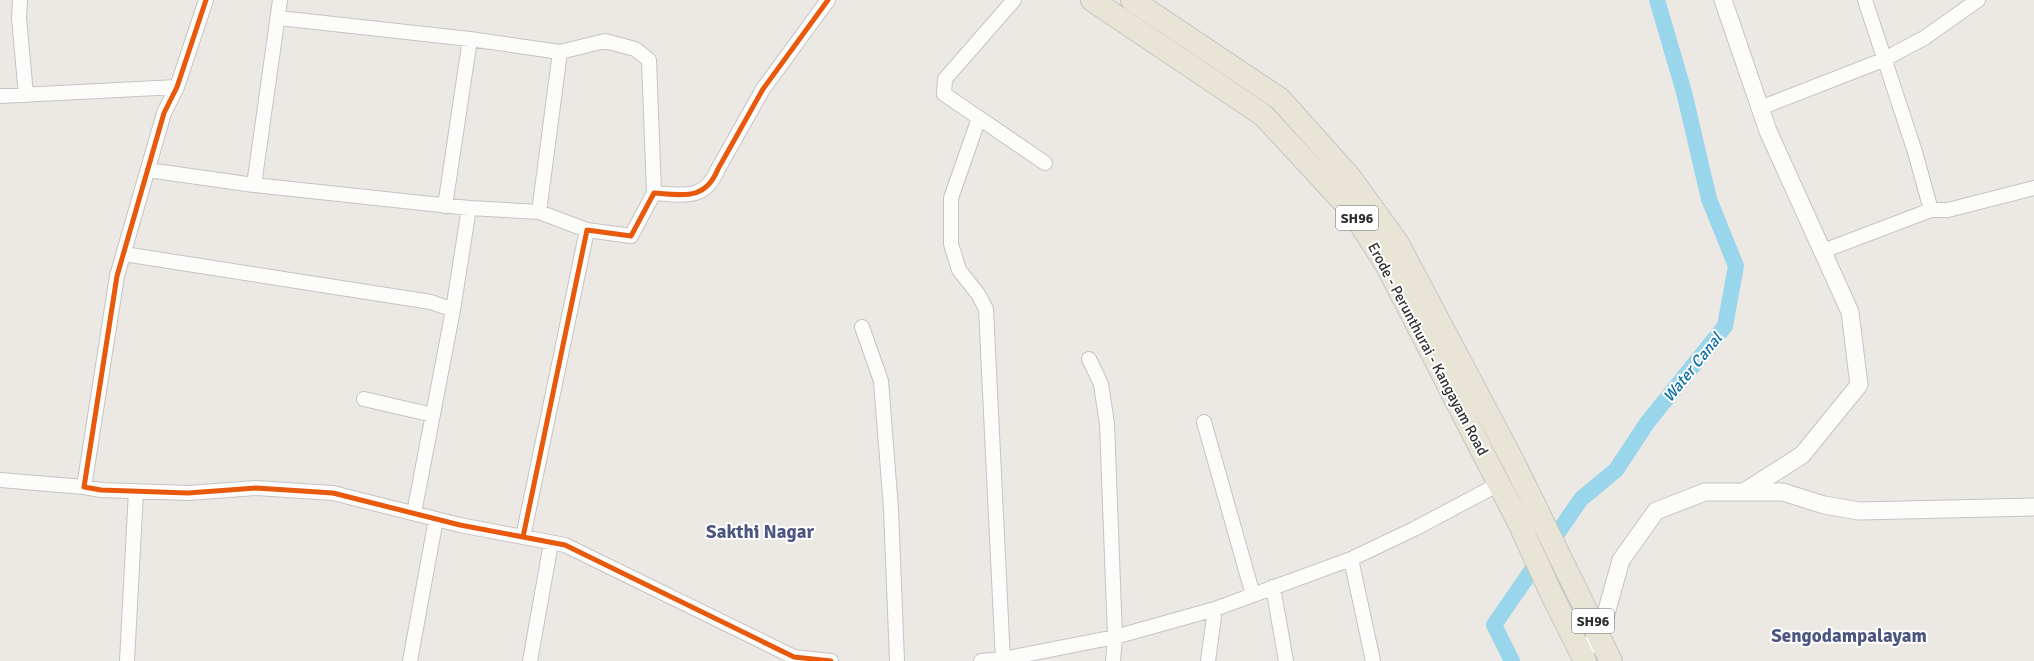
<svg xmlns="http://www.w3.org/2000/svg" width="2034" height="661" font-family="Signika,sans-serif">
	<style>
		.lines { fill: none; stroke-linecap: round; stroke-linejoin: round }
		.canal { stroke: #99d6ec; stroke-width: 16 }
		.minor-casing { stroke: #c5c4c5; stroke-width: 16 }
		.tertiary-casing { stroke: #c5c4c5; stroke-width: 19 }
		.primary-casing { stroke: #c6c5c4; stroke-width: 24 }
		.minor { stroke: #fcfcfb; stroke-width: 14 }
		.tertiary { stroke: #fcfcfb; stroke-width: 17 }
		.primary { stroke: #e8e4d6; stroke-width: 22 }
		.cycleway-casing { stroke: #fff; stroke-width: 8 }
		.cycleway { stroke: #e8590c; stroke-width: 5 }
		.labels { text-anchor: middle; stroke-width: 4; stroke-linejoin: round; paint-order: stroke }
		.shield { fill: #fff; stroke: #6d6d6d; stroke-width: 1 }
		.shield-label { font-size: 14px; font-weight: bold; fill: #2e2e2e }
		.street-label { font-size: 15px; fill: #2e2e2e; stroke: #fff }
		.water-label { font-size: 16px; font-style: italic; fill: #0d6fa3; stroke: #fff }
		.district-label { font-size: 19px; font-weight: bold; fill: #4d5680; stroke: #fff }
	</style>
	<rect width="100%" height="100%" fill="#ece8e4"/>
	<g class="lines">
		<!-- canal -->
		<path class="canal" d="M1512,661l-18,-36 87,-126 35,-29 31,-47 78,-97 11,-60 -27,-67 -25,-107 -27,-92"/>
		<defs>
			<path id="minor" d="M20,0l-1,18 7,77
				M206,0l-29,87 -13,26 -47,163 -33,211 17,3 87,3 68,-5 77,5 127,32 105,20 229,112 37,4
				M1014,0l-69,79 -1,15 101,69
				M1865,0l50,152 16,58
				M279,18l191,21 90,13 45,-11 30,8 14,11 5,133
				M0,96l177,-9
				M1760,108l123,-48 41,-22 54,-38
				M979,118l-28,80v46l8,26 19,24 8,15 17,352
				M148,170l106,15 215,23 70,4 48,18
				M254,185l26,-185
				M445,206l25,-167
				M539,212l21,-160
				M1823,251l108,-41h17l86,-22
				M124,254l307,48 22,8
				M862,327l19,54 10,128 6,152
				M1089,359l12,25 6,40 8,213 -2,24
				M364,399l69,16
				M1204,422l49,173
				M0,480l84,7
				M414,513l39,-203 16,-102
				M523,537l64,-307 44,6 23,-43c29,2 51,8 64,-24l45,-80 65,-89
				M1351,559l22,102
				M1273,587l13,74
				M127,661l9,-170
				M410,661l26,-142
				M530,661l21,-118
				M981,661l22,-2 112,-22 100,-28 136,-50 63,-30 85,-45
				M1208,661l7,-52"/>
			<path id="tertiary" d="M1723,0l45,131 82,181 9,73 -57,70 -58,37
				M1582,653l18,-18 21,-75 35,-49 49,-19h78l41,13 35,6 175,-4"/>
			<path id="primary" d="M1092,0l171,115 89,96 35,55 132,257 33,72 33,66
				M1132,0l148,99 69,77 48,66 117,221 97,198"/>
		</defs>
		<!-- minor casing -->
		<use href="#minor" class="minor-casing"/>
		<!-- tertiary casing -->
		<use href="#tertiary" class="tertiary-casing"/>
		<!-- primary casing -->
		<use href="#primary" class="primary-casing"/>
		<!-- minor -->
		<use href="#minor" class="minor"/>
		<!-- tertiary -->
		<use href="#tertiary" class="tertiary"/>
		<!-- primary -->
		<use href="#primary" class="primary"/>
		<defs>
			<path id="cycleway" d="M206,0l-29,87 -13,26 -47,163 -33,211 17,3 87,3 68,-5 77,5 127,32 105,20 229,112 37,4
				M523,537l64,-307 44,6 23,-43c29,2 51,8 64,-24l45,-80 65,-89"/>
		</defs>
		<!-- cycleway casing -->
		<use href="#cycleway" class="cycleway-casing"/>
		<!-- cycleway -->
		<use href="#cycleway" class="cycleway"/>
	</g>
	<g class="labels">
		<!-- shield labels -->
		<g class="shield">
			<rect x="1336" y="206" width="42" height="24" rx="3"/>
			<rect x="1572" y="609" width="42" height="24" rx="3"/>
		</g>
		<g class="shield-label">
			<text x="1357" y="223">SH96</text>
			<text x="1593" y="626">SH96</text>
		</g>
		<!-- street labels -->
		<g class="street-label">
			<text transform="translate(1428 349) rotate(62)" y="5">Erode - Perunthurai - Kangayam Road</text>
		</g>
		<!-- water labels -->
		<g class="water-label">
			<text transform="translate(1692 367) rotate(-51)" y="6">Water Canal</text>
		</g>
		<!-- district labels -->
		<g class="district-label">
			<text x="760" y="538">Sakthi Nagar</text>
			<text x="1849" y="642">Sengodampalayam</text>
		</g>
	</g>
</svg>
